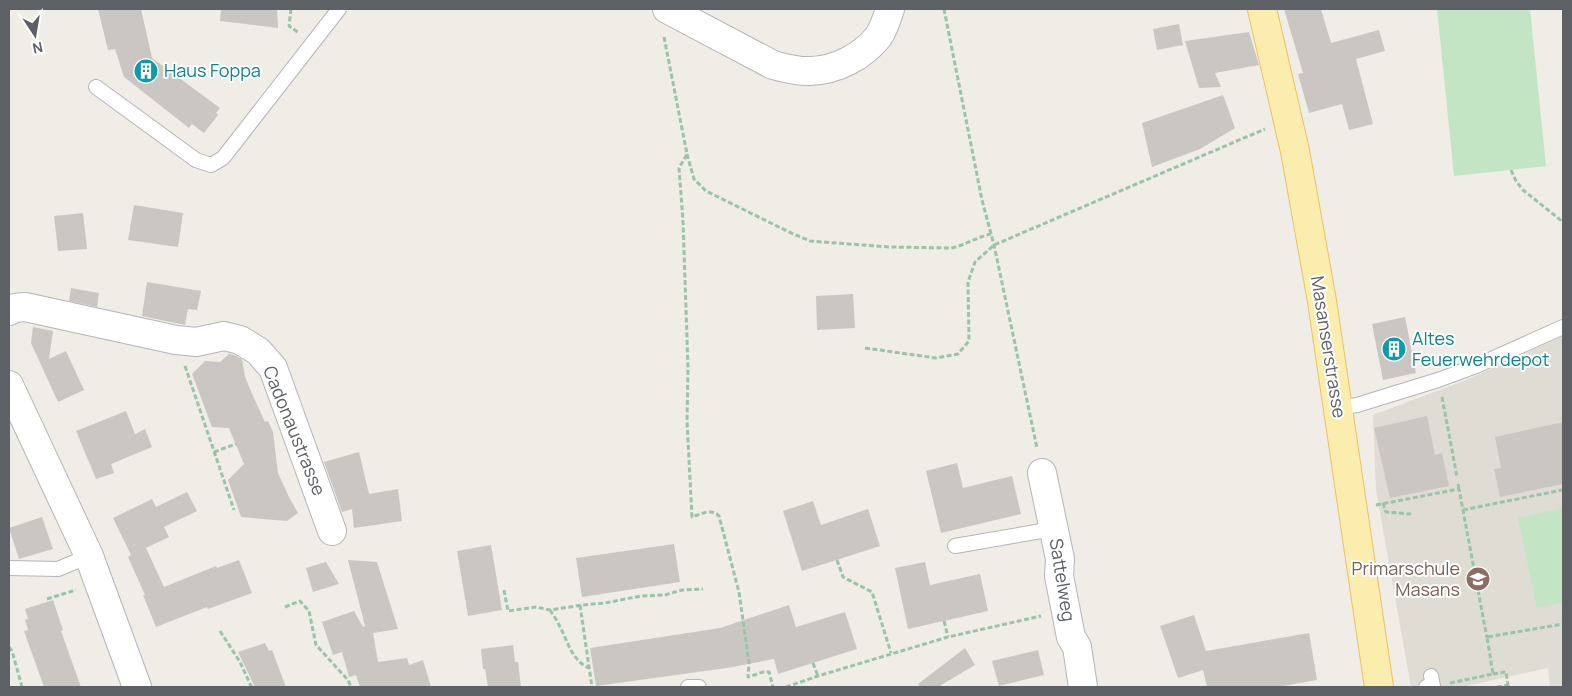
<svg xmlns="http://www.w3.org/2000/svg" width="1572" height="696" font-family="Manrope,sans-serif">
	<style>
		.education { fill: #dfdcd4 }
		.green { fill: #c4e5c3 }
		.building { fill: #cac7c2 }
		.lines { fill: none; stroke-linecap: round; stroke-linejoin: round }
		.lane-casing { stroke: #b3b6ba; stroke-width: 16 }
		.street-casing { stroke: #b3b6ba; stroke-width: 30 }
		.primary-casing { stroke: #ebc162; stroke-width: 30 }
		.path { stroke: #9bc4a6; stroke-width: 3; stroke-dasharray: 5 2.5; stroke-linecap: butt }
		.lane { stroke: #fff; stroke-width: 14 }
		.street { stroke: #fff; stroke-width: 28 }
		.primary { stroke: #fbedae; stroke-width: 28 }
		.labels { text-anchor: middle; stroke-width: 4; stroke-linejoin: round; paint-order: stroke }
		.culture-label { font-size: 18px; fill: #0d838f; stroke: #fff; text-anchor: start }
		.street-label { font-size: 18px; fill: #5d6165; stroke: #fff }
		.education-label { font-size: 18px; fill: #785e54; stroke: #fff; text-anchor: end }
	</style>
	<rect width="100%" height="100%" fill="#efede6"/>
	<!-- education -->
	<path class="education" d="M1563,336v351h-13l-2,-19 -86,19h-51l-35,-197 -3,-75 93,-35z"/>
	<!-- green -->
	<path class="green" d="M1437,9h93l16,157 -92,10z
		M1563,508v94l-26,6 -19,-90z"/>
	<!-- building -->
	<path class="building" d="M98,9h43l11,49 68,50 -4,5 2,2 -14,18 -12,-9 -3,4 -65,-51 -9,-28 -7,1z
		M221,9h56l1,19 -58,-7z
		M1284,9h37l10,34 48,-13 6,21 -29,8 17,65 -24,6 -7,-26 -33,9 -11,-39 5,-1z
		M1179,24l4,21 -26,5 -4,-21z
		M1249,32l10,33 -44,8 6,14 -22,1 -14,-47z
		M1223,95l12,33 -35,21 -48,18 -10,-44z
		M134,205l49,8 -5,34 -50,-7z
		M83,213l4,36 -29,2 -4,-35z
		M147,282l54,9 -4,19 -9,-1 -3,16 -43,-9z
		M71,288l28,5 -2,14 -28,-6z
		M853,294l2,34 -38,2 -1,-34z
		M1405,317l11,56 -33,7 -11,-56z
		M33,327l20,4 -4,28 17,-8 18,39 -26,12 -27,-59z
		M229,354l5,1 8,4 3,18 8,19 12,26 3,-1 5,11 5,41 11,24 9,16 -11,8 -46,-4 -13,-37 16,-16 -15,-36 -17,-1 -20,-53 13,-13 15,1z
		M126,411l9,23 10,-5 7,18 -41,17 3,9 -18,6 -20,-48z
		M1427,416l8,39 7,-2 7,33 -59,12 -16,-70z
		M1563,422v62l-63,13 -6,-28 7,-1 -6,-31z
		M359,452l10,42 29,-5 4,32 -48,7 -2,-19 -10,3 -18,-50z
		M957,463l6,25 49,-12 9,38 -80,19 -15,-62z
		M187,492l10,19 -33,16 5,10 -23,11 18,39 52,-21 1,2 22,-8 13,33 -44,16 -1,-2 -51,20 -13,-32h2l-17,-38 3,-2 -18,-37 39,-19 4,8z
		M813,501l8,24 47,-16 12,37 -78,25 -19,-60z
		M42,517l11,32 -34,10 -10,-31z
		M674,544l6,38 -98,15 -6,-39z
		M491,545l11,65 -34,6 -11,-65z
		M348,560l29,2 21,67 -25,4 5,29 29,-4 2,7 14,-5 8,27h-71l-4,-12 -7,2 -7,-25 -9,3 -11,-33 32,-11 9,16 2,-1z
		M326,562l13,22 -26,8 -7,-24z
		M925,562l5,23 50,-11 8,37 -80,18 -13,-61z
		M53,600l10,30 -2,1 20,56h-37l-20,-56 4,-1 -3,-10 3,-1 -3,-10z
		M789,605l7,22 49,-15 12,37 -79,25 -4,-15 -47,9 -131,18 -6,-38 130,-20z
		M1194,615l12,36 103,-18 8,47 -40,7h-70l-4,-17 -25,8 -18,-52z
		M265,643l4,8 3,-1 14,37h-31l-17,-35z
		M513,645l2,17h3l3,25h-33l-3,-18h-2l-2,-20z
		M965,648l10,17 -37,22h-18l-2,-3z
		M1038,650l6,25 -45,11 -7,-25z"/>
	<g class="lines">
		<defs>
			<path id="lane" d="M96,87l100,73 15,5 12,-7 116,-149
				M1337,408l20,-3 81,-25 38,-14 87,-39
				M955,546l98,-17
				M9,568l49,1 31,-13
				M688,687h11
				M1426,687l7,-1 -2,-10"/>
			<path id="street" d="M667,9l106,56c12,3 25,7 38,6 25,-1 51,-14 67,-34 6,-8 9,-19 12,-28
				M9,311l6,-3 10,-1 151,33 20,2 28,-6 16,4 18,11 15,17 59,163
				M9,385l80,171 48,131
				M1042,473l18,86 -1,17 12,61 6,10 6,40"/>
			<path id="primary" d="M1262,9l33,142 27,150 57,386"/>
		</defs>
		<!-- lane casing -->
		<use href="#lane" class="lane-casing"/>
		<!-- street casing -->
		<use href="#street" class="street-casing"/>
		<!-- primary casing -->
		<use href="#primary" class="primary-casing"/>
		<!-- path -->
		<path class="path" d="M291,9l-2,17 10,7
			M944,9l38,191 12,45 43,203
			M664,37l23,117 -8,14 4,53 5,147 -1,53 5,96c9,-3 20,-9 27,-1l20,76 10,71 -1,14 15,-5h6l4,15
			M687,154l7,25 12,12 83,41 21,9 79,6 62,1c15,-3 26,-11 40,-14
			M1511,170l5,11 7,9 40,32
			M865,348l71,10 22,-4 11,-13 -1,-59 7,-20 19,-17 271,-116
			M185,366l49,144
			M1442,397l15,80
			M214,452l22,-8
			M1458,484l1,5
			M1383,503l3,9 25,2
			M1376,505l83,-16 28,149
			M1463,510l99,-20
			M837,560l6,17 29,15 19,61
			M504,590l4,21 28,-4 14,3 33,-5 22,-2 36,-7 24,-1 17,-5 21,-1
			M47,599l29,-9
			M580,605l12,82
			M285,607l15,-6 9,10 7,34 32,35 3,7
			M550,610c3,5 7,10 9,15 9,16 12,35 30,43
			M944,621l4,16
			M220,631l20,31 11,24 2,-1
			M9,647l3,4 10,36
			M813,663l5,13
			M1493,674l13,-2 2,13
			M1450,683l43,-9 -6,-37 76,-13
			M786,687l32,-11 130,-39 93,-21
			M1497,687l11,-2 1,2"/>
		<!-- lane -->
		<use href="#lane" class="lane"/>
		<!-- street -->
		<use href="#street" class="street"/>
		<!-- primary -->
		<use href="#primary" class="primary"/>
	</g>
	<!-- icons -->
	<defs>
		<symbol id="building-disc" viewBox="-11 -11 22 22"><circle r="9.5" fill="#0f9aa8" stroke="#fff"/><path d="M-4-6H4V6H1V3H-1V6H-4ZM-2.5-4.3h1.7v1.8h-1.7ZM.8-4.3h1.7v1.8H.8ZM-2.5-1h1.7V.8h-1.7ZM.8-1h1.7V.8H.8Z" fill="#fff"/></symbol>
		<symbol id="school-disc" viewBox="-11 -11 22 22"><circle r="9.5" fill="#8d6e63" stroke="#fff"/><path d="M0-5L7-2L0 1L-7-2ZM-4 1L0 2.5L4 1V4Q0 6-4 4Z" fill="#fff"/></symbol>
	</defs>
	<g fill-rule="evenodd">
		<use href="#building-disc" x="132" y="57" width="28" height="28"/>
		<use href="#building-disc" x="1380" y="335" width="28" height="28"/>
		<use href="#school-disc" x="1464" y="565" width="28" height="28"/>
	</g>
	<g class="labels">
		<!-- culture labels -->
		<g class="culture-label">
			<text x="164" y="77">Haus Foppa</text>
			<text x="1412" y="345">Altes<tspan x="1412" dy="21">Feuerwehrdepot</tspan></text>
		</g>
		<!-- street labels -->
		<g class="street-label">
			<text transform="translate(1328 347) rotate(81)" y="6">Masanserstrasse</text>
			<text transform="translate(294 431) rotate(68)" y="6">Cadonaustrasse</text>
			<text transform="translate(1062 580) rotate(81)" y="6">Sattelweg</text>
		</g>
		<!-- education labels -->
		<g class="education-label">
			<text x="1460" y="575">Primarschule<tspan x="1460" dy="21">Masans</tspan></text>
		</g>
	</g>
	<!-- border -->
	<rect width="1572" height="696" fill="none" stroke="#5d6165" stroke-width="20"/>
	<!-- north arrow -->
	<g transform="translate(35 35) rotate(168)" stroke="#ffffff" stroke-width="4" paint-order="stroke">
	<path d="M0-4L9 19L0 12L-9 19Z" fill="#5d6165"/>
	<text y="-8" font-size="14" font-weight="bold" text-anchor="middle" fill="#5d6165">N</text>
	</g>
</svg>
